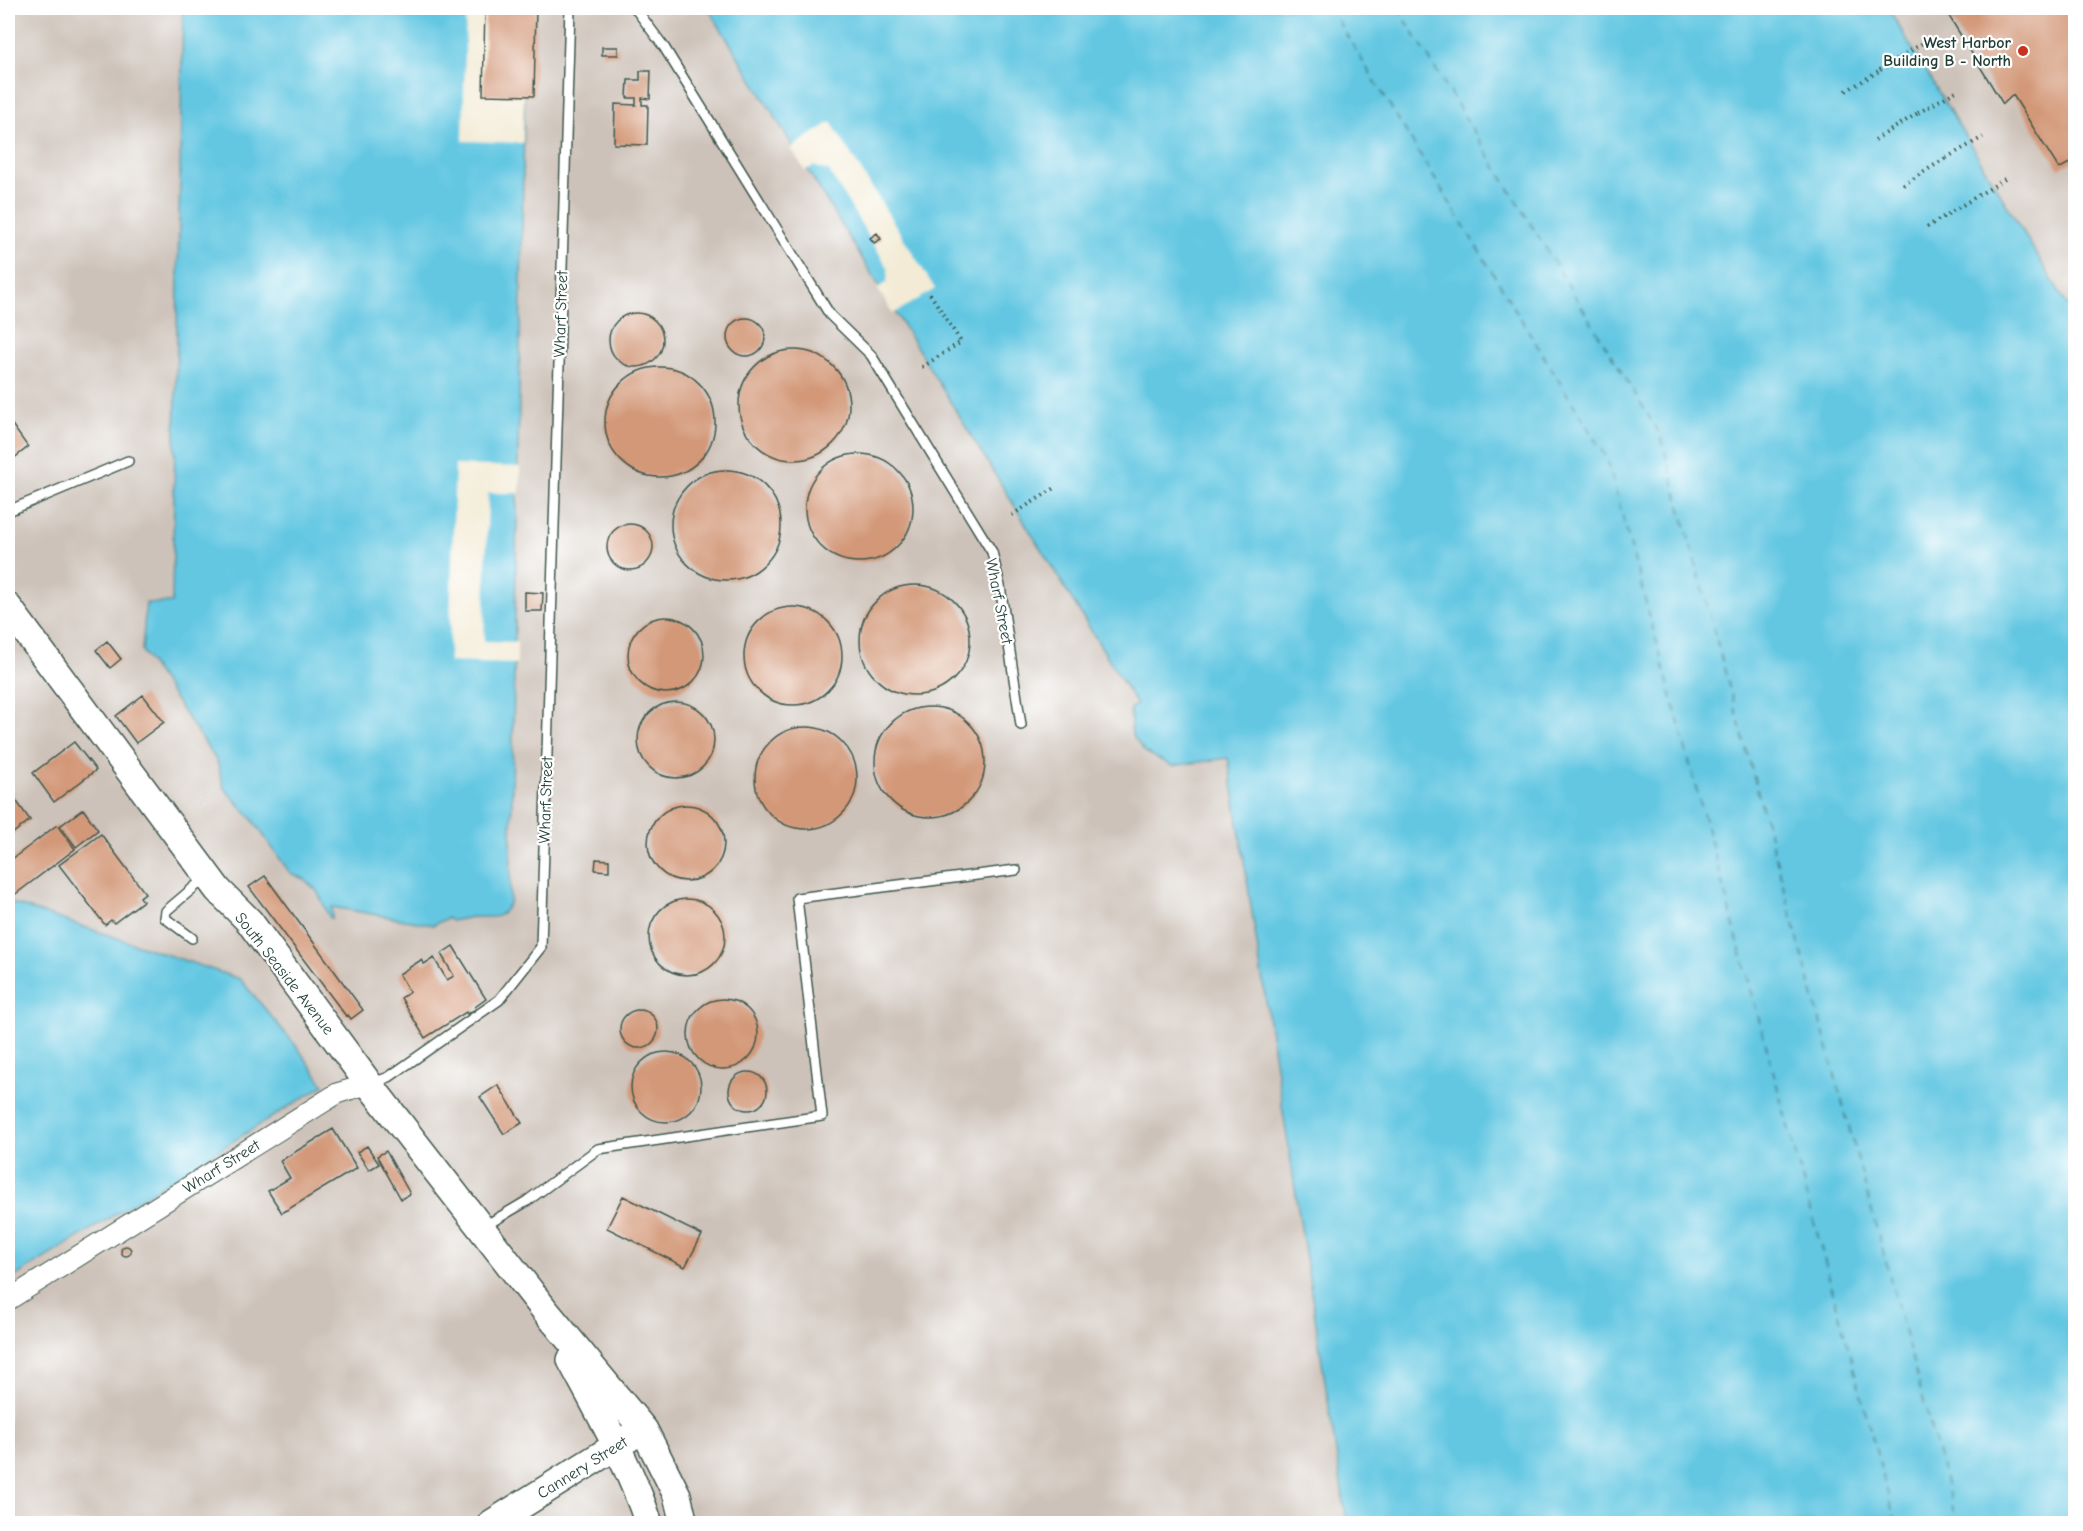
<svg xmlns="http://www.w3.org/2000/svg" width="2083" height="1531" font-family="'Comic Neue',sans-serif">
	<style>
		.industrial { fill: #cdc2b9 }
		.water { fill: #64c7e2; stroke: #42828b; stroke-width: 1.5 }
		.pier { fill: #f3ebd5 }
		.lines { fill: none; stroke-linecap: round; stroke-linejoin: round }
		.ferry { stroke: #306060; stroke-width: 1.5; stroke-dasharray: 8 6; stroke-linecap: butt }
		.building { fill: #d39878 }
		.lane-casing { stroke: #3f574c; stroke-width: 12 }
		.street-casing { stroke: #3f574c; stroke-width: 22 }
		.secondary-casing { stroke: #3f574c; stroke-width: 30 }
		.path { stroke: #3f574c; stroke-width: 4; stroke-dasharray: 1.5 4.5; stroke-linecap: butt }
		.lane { stroke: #fff; stroke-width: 9 }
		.street { stroke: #fff; stroke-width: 20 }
		.secondary { stroke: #fff; stroke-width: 27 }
		.poi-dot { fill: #c8321e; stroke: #fff; stroke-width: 2 }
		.labels { text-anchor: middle; stroke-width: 4.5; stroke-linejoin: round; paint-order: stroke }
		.poi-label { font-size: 16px; font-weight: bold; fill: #1f3d34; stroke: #fff; text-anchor: end }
		.street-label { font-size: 16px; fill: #1f3d34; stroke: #fff }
	</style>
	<rect width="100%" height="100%" fill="#fff"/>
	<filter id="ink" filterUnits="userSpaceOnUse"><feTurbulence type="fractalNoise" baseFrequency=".0167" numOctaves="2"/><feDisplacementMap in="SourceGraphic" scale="12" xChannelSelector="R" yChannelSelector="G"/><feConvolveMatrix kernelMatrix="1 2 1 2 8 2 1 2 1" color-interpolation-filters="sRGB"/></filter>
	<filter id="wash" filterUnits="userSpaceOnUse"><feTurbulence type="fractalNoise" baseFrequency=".008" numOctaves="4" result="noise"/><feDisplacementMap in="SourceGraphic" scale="24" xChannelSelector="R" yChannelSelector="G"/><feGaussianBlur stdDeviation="1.35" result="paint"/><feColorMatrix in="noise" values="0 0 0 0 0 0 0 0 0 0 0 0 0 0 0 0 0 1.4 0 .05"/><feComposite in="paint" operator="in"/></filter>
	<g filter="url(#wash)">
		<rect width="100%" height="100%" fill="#f3ebd5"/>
		<!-- industrial -->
		<path class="industrial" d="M8,8h2067v1515h-2067z"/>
		<!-- water -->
		<path class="water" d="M183,8h343l-16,893c-9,20 -16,16 -35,16 -7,0 -16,3 -24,4l-3,-3 -15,7 -101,-18v11h-2l-13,-27 -13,-12 -14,-6 -38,-54 -28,-31 -7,-27 -75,-110 4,-48h26z
			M708,8h1180l187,310v1205h-728l-119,-765 -56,8 -27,-14 -13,-17 -2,-27 7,-3z
			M9,902l231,77 57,68 27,38 -316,196z"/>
		<!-- pier -->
		<path class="pier" d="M466,8h60l-3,135 -60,-2z
			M831,122l104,167 -42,25 -16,-26 10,-5 1,-15 -59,-97 -16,-5 -8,5 -14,-23z
			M455,465l65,2v26h-32l-4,148 33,1v22l-68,-2z"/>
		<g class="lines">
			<!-- ferry -->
			<path class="ferry" d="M1330,8l277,451 289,1065
				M1398,8l263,428 296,1088"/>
		</g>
		<g id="blocks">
			<!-- building -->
			<path class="building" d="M485,8h51l-2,88 -51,-1z
				M1944,8h132v151l-17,10 -46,-74 -10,9z
				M602,47h16v8h-16z
				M640,71h11l-1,28 -8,-1v7h6l-1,40 -33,-1 1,-40 21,1v-7h-9l1,-18h12z
				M877,233l4,6 -7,4 -4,-5z
				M609 340a27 27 0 1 1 54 0a27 27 0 1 1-54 0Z
				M727 337a19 19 0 1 1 38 0a19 19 0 1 1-38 0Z
				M739 405a55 55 0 1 1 110 0a55 55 0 1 1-110 0Z
				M605 422a55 55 0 1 1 110 0a55 55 0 1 1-110 0Z
				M8,419l20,28 -20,16z
				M805 508a54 54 0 1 1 108 0a54 54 0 1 1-108 0Z
				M671 525a55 55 0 1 1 110 0a55 55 0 1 1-110 0Z
				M607 547a23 23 0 1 1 46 0a23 23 0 1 1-46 0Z
				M860 640a55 55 0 1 1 110 0a55 55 0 1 1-110 0Z
				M525,592l18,1 -1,18h-17z
				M744 656a49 49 0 1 1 98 0a49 49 0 1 1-98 0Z
				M628 655a38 38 0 1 1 76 0a38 38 0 1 1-76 0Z
				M107,641l14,18 -11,9 -14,-18z
				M143,695l21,27 -28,21 -20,-27z
				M638 740a38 38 0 1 1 76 0a38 38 0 1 1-76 0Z
				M875 762a55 55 0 1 1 110 0a55 55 0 1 1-110 0Z
				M755 778a51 51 0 1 1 102 0a51 51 0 1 1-102 0Z
				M74,742l22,28 -42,32 -21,-29z
				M8,789l22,31 -22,17z
				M648 843a38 38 0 1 1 76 0a38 38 0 1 1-76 0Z
				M83,809l15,21 -22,17 -16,-21z
				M57,825l18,24 -62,47 -5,-8v-26z
				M101,834l44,59 -5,4 3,4 -29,22 -3,-3 -6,5 -46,-60z
				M596,859l13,1v11l-14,-1z
				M265,876l98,134 -12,9 -3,-4 -2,1 -97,-129z
				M649 937a38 38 0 1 1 76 0a38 38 0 1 1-76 0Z
				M453,946l33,53 -11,8 1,2 -9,5 -1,-2 -41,26 -24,-40 9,-6 -11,-18 22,-14 3,4 10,-6 13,22 7,-4 -13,-22z
				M688 1034a35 35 0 1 1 70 0a35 35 0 1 1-70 0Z
				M620 1029a19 19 0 1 1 38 0a19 19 0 1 1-38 0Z
				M631 1087a35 35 0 1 1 70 0a35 35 0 1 1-70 0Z
				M729 1091a19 19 0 1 1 38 0a19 19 0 1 1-38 0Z
				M498,1085l24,38 -18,11 -24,-37z
				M333,1129l24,39 -75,45 -14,-22 22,-13 -10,-17z
				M367,1146l12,18 -10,6 -12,-18z
				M386,1151l24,43 -9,5 -24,-43z
				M623,1196l79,39 -17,32 -78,-39z
				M121 1251a5 5 0 1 1 10 0a5 5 0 1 1-10 0Z"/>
		</g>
	</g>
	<g filter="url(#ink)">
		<use href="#blocks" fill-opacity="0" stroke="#3f574c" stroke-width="1.5"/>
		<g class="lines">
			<defs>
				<path id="lane" d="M635,8l29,39 166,268 41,40 121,197 8,34 21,139
					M8,511l120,-50
					M192,938l-27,-20 1,-7 39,-33
					M373,1083l16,-6 110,-77 42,-53 29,-939
					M483,1227l44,-26 71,-52 224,-33 -25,-218 219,-28"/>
				<path id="street" d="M8,1300l330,-207 31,-9"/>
				<path id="secondary" d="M8,607l210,283 31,31 120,163 175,225 100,121 33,65 7,29
					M571,1360c29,54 59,106 78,164
					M491,1524l141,-88"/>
			</defs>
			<!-- lane casing -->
			<use href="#lane" class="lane-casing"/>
			<!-- street casing -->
			<use href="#street" class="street-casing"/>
			<!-- secondary casing -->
			<use href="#secondary" class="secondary-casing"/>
			<!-- path -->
			<path class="path" d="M1880,70l46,-29
				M1846,91l36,-22
				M1918,113l38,-22
				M1875,140l43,-27
				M1946,158l37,-21
				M1903,185l43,-27
				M1927,227l81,-50
				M922,367l39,-25 -32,-50
				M1012,515l43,-27"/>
			<!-- lane -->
			<use href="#lane" class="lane"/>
			<!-- street -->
			<use href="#street" class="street"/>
			<!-- secondary -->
			<use href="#secondary" class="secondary"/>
		</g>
	</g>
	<!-- markers -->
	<circle class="poi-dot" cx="2023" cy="51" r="6"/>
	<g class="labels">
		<!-- poi labels -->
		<g class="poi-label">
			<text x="2011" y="48">West Harbor<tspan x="2011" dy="18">Building B - North</tspan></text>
		</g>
		<!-- street labels -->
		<g class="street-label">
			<text transform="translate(560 314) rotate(-88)" y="6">Wharf Street</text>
			<text transform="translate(1000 601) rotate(79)" y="6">Wharf Street</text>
			<text transform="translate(545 800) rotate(-88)" y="6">Wharf Street</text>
			<text transform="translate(285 973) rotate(52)" y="6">South Seaside Avenue</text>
			<text transform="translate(221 1166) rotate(-32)" y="6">Wharf Street</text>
			<text transform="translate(582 1467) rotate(-32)" y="6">Cannery Street</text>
		</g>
	</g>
	<!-- margin -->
	<rect width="2083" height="1531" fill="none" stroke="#fff" stroke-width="30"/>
</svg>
